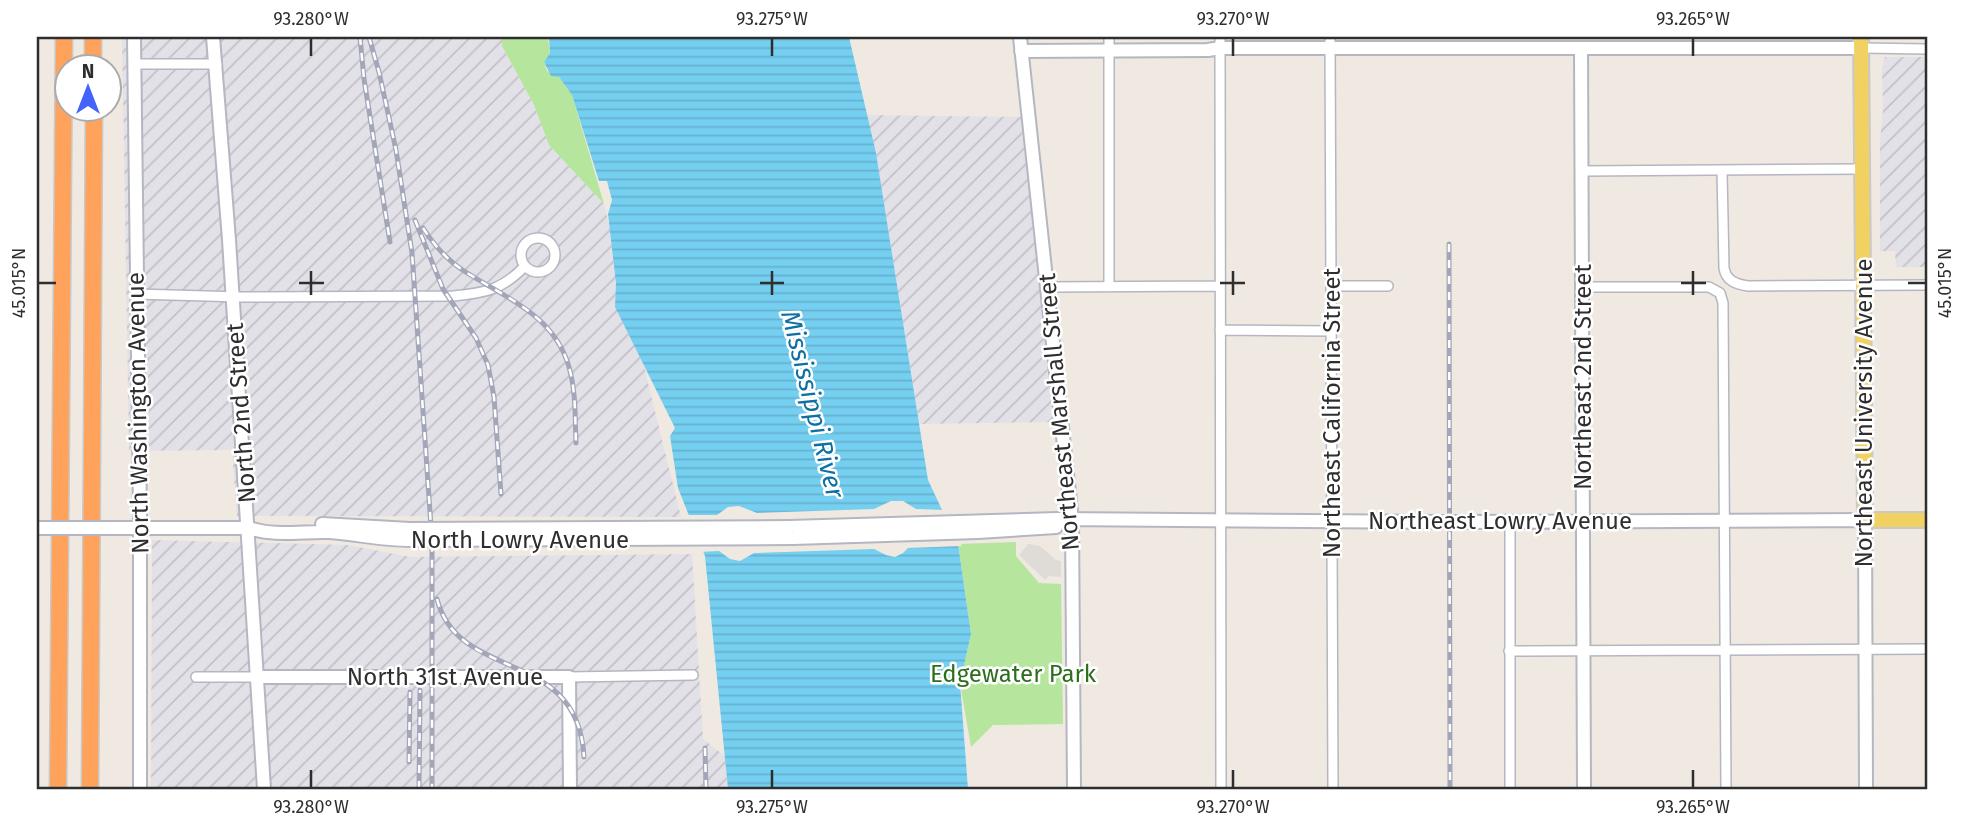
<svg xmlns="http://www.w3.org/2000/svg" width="1964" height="826" font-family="'Fira Sans',sans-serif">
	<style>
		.industrial { fill: url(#industrial-furrows) }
		.grass { fill: #b6e59e }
		.plaza { fill: #dfdcd8 }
		.water { fill: url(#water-rules) }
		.pier { fill: #efe9e1 }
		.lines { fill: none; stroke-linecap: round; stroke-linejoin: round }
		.street-casing { stroke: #b4b7c1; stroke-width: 12 }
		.secondary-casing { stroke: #b4b7c1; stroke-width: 16 }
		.primary-casing { stroke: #c9c9c9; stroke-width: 18 }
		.highway-casing { stroke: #c9c9c9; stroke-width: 19 }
		.street { stroke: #fff; stroke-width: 9 }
		.secondary { stroke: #fff; stroke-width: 12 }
		.primary { stroke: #f2d163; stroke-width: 14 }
		.highway { stroke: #ffa35c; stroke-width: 16 }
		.rail-casing { stroke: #a3a6b8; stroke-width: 5 }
		.rail { stroke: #fff; stroke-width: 2.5; stroke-dasharray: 8; stroke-linecap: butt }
		.secondary-bridge-casing { stroke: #b4b7c1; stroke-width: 16; stroke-linecap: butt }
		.secondary-bridge { stroke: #fff; stroke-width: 12 }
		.ticks { fill: none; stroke: #2e2e2e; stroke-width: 2.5 }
		.labels { text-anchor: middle; stroke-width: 5; stroke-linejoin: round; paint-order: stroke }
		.street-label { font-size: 24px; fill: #2e2e2e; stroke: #fff }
		.park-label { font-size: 24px; fill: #2c6e1b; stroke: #fff }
		.water-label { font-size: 26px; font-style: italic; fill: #0d6fa3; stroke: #fff }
		.neatline { fill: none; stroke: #2e2e2e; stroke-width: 2.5 }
		.ticks-label { font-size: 18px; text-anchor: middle; fill: #2e2e2e }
	</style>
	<defs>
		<pattern id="industrial-furrows" width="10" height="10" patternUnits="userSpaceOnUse" patternTransform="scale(1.75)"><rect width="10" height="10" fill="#e3e1e8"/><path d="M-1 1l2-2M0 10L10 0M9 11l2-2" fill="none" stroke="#c3c1c7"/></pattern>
		<pattern id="water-rules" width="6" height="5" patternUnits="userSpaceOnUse" patternTransform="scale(1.75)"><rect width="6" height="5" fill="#75cff0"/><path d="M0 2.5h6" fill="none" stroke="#66b2ce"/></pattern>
	</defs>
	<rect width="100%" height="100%" fill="#efe9e1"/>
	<!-- industrial -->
	<path class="industrial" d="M122,37h380v9l32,59 15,40 55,59 77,313 -444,-1 -5,-66 -103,1z
		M1885,57h42v210h-31l-1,-16h-15v-110l3,-31 -1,-42z
		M867,115l154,2 33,305 -135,2 -43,-271z
		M152,540l195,5 64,12 281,-3 11,185 23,18 1,32h-576z"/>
	<!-- grass -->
	<path class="grass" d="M502,37h46l2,16 -6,9 3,9 12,6 13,18 32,109 -55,-59 -15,-40 -32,-59z
		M1016,542v14l23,27 22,1 2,140 -70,1 -22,22 -11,-64 11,-49 -13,-90z"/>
	<!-- plaza -->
	<path class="plaza" d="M1028,544l12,2 16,14 5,1v16l-12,-1 -4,4 -26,-25z"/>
	<!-- water -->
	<path class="water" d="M549,37h300l27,116 52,327 30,64 13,90 -11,49 8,106h-240l-23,-233 -27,-68 -8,-52 5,-8 -60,-121 1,-24 -8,-69 4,-14 -5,-19h-8l-27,-86 -13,-18 -8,-1 -7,-14 6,-9z"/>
	<!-- pier -->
	<path class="pier" d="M891,501h12l13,8 30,1 16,36 -54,2 -5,5 -8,4 -9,-2 -12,-6 -120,4 -14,8 -10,-2 -11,-8 -20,1 -14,-37h32l11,-8 11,-1 18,7 117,-4z"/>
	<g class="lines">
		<defs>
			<path id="street" d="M1109,37v250
				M1220,37l1,752
				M1330,37l3,752
				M1862,48l65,1
				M134,64h83
				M1583,171l279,-2
				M1722,171l2,97c2,13 12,16 24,18l179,-1
				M521 255a17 17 0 1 1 34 0a17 17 0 1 1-34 0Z
				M1331,286h57
				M1047,287l173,-1
				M1584,287h125l11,6 3,10 3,486
				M136,294l105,3 212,-1c32,-3 49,-6 72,-30
				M1220,330l111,1
				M1510,521v268
				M1509,651l418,-2
				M196,677h62
				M569,677l124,-2"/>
			<path id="secondary" d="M134,37l6,479v273
				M213,37l16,203 35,549
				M1020,37l52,483 2,269
				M1581,48l3,741
				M1021,51l187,-1 12,-2h642
				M322,524l88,5
				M789,527l268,-8 391,3 417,-2 1,269
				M119,528h130c25,9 54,3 80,4 27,2 54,8 81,8
				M793,538l185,-6 78,-5
				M258,677h311l1,112"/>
			<path id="primary" d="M1861,37l4,483h62"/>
			<path id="highway" d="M93,37v29
				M58,789l6,-752
				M90,789l4,-681"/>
		</defs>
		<!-- street casing -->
		<use href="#street" class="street-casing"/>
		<!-- secondary casing -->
		<use href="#secondary" class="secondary-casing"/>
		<!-- primary casing -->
		<use href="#primary" class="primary-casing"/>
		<!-- highway casing -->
		<use href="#highway" class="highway-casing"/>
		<!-- street -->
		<use href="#street" class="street"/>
		<!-- secondary -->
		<use href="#secondary" class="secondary"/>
		<!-- primary -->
		<use href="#primary" class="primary"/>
		<!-- highway -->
		<use href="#highway" class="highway"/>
		<defs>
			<path id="rail" d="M360,37l4,42 26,163
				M369,37l10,35 17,78 16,103 20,288v248
				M415,220l28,69 33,49 12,27 6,32 7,97
				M423,228c11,17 24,32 41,43 42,27 90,44 105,96 7,24 6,51 7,76
				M1449,244l1,545
				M437,599c22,85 141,47 147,158
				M705,748l1,41
				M409,762l1,-70
				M419,789l1,-99"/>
		</defs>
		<!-- rail casing -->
		<use href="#rail" class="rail-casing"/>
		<!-- rail -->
		<use href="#rail" class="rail"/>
		<defs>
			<path id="secondary-bridge" d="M37,528h82
				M410,529l379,-2
				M410,540l383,-2"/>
		</defs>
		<!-- secondary-bridge casing -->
		<use href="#secondary-bridge" class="secondary-bridge-casing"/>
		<!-- secondary-bridge -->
		<use href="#secondary-bridge" class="secondary-bridge"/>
	</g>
	<!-- ticks -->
	<path class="ticks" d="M311,38v18M772,38v18M1233,38v18M1693,38v18M311,271v24M772,271v24M1233,271v24M1693,271v24M38,283h18M299,283h25M760,283h24M1220,283h25M1681,283h25M1908,283h18M311,770v18M772,770v18M1233,770v18M1693,770v18"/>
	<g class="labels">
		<!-- street labels -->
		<g class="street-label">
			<text transform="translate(1583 377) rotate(-90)" y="8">Northeast 2nd Street</text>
			<text transform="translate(1059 412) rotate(-95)" y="8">Northeast Marshall Street</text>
			<text transform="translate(138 413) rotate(-91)" y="8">North Washington Avenue</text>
			<text transform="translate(241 413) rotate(-94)" y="8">North 2nd Street</text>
			<text transform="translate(1332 413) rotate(-90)" y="8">Northeast California Street</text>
			<text transform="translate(1864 413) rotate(-90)" y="8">Northeast University Avenue</text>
			<text x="1500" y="529">Northeast Lowry Avenue</text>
			<text x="520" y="548">North Lowry Avenue</text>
			<text x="445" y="685">North 31st Avenue</text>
		</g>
		<!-- park labels -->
		<g class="park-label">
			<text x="1013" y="682">Edgewater Park</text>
		</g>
		<!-- water labels -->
		<g class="water-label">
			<text transform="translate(813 404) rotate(76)" y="9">Mississippi River</text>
		</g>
	</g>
	<!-- border -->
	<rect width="1964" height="826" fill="none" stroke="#ffffff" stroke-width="77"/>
	<!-- north arrow -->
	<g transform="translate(88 88)"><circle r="33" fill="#ffffff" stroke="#ababab" stroke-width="2"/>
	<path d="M0-5L12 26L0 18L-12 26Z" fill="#4264fb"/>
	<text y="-10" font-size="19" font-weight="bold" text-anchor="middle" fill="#2e2e2e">N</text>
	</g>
	<rect x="38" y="38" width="1888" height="750" class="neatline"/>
	<g class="ticks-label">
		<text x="311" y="25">93.280°W</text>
		<text x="772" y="25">93.275°W</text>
		<text x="1233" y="25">93.270°W</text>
		<text x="1693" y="25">93.265°W</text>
		<text transform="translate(19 283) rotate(-90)" y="6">45.015°N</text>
		<text transform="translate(1945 283) rotate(-90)" y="6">45.015°N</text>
		<text x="311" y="813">93.280°W</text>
		<text x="772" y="813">93.275°W</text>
		<text x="1233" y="813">93.270°W</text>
		<text x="1693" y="813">93.265°W</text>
	</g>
</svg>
